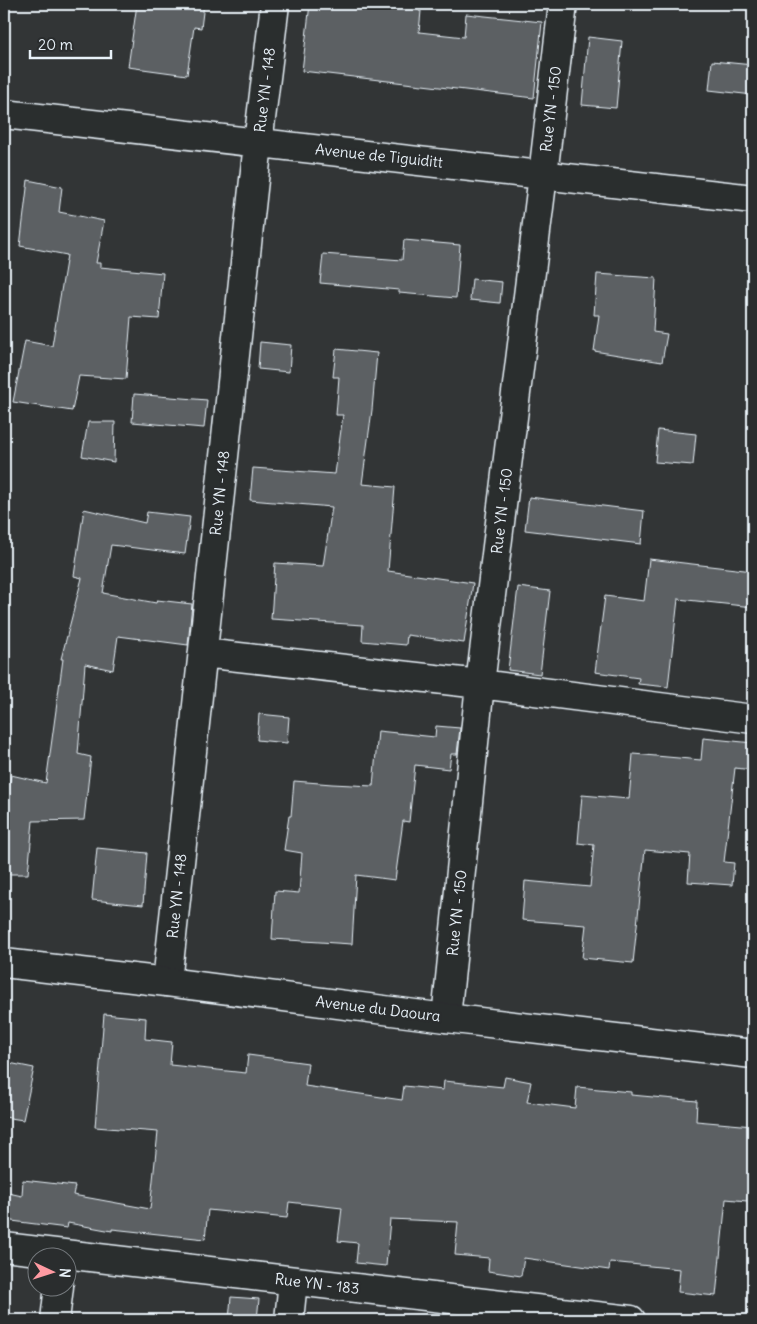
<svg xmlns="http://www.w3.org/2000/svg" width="757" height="1324" font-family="Delius,sans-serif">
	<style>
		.building { fill: #5c6063; stroke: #e8f1f8 }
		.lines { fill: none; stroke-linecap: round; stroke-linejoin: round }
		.street-casing { stroke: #e8f1f8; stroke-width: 31 }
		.secondary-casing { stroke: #e8f1f8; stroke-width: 31 }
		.street { stroke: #2a2d2e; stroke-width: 28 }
		.secondary { stroke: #2a2d2e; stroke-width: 28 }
		.labels { text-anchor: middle; stroke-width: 5; stroke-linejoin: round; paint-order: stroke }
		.street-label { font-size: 15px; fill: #e8f1f8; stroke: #2a2d2e }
	</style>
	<rect width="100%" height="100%" fill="#323536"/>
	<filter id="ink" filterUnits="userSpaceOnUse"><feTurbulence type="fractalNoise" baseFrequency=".02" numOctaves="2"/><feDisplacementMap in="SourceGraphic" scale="10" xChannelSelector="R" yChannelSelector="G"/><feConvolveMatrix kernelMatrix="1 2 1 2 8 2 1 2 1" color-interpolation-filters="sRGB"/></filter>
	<g filter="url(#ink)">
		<!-- building -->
		<path class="building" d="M137,4h67l-3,24 -7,-1 -7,48 -59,-8z
			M310,4h110l-1,7h2l-2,21 45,5 2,-23 76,8 -8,76 -232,-27z
			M588,37l34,4 -6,67 -34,-3z
			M712,61l41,4v30l-44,-5z
			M28,180l34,7 -3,25 45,9 -8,42h4v4l63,6 -4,46 -28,-2 -5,62 -47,-3 -7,35 -59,-9 12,-61 27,5 15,-91 -47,-9z
			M404,240l56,5 -4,53 -57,-5v-3l-79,-7 3,-29 79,6z
			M597,274l59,4 -3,54 14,2 -5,28 -68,-11 5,-36h-5z
			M472,279l30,3 -2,21 -30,-3z
			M260,342l31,3 -2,27 -31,-3z
			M336,349l41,4 -5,57 -10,74 33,3 -7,84 85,12 -9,60 -57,-8 -1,10 -44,-4 1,-16 -92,-6 4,-56 48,3 9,-59 -82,-7 3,-32 82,6 8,-59h-7l3,-38h-6z
			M134,394l73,6 -3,28 -72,-6z
			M88,422h27l-1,40 -32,-6z
			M658,430l38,4 -3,31 -38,-3z
			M529,497l115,14 -3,33 -116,-14z
			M84,509l61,14 2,-11 43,5 -5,37 -74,-9 -8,48 53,10 1,-3 35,4 -4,41 -70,-9 -5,34 -28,-6 -7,90 13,3 -7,63 -51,1 -5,53h-24v-22l5,-41 -4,-1 6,-35 35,8 17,-124h-2l21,-81 -8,-2z
			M649,559l104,12v36l-75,-8 -10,88 -30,-3 1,-6 -44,-6 10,-76 39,5z
			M518,587l32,4 -10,83 -32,-4z
			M259,714l30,3 -2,26 -30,-3z
			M436,726l24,2 -3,26h-6l-2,15 -34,-4 -6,57 -6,-1 -8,59 -39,-5 -4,69 -80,-5 3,-48 24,2 3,-40 -18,-3 5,-34h2l3,-35 38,3 41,2 5,-55 57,6z
			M703,738l50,5v27l-18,-2 -11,94 10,1 -2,22 -44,-3 2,-28 -45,-4 -12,113 -51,-5 4,-33 -64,-5 3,-39 65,6 4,-42 -16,-2 4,-48 47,4 4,-45 68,6z
			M97,848l50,5 -4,52 -51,-5z
			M104,1014l42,4 -1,21 27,3 -2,23 76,8 2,-18 60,8 -3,23 97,14 2,-14 39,4 1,-9 59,6 2,-10 26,5 -4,20 48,6 2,-21 54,5v3l66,6 -1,20 57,5v37l-2,-1 -4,39 -21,-2 -10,97 -38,-4 2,-23 -70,-7 -1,8 -85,-12 -3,18 -33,-5 1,-13 -34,-3 3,-33 -68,-3 -4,47 -30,-3 2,-20 -20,-2 4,-33 -53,-6 -2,16 -79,-8 -3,29 -93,-10v2l-44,-8 -1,5 -63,-8v-28l18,4 1,-16 52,6 -2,9 77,14 8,-77 -63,-5z
			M4,1062l30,6 -11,52 -19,-3z
			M231,1297l28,2 -2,21h-28z"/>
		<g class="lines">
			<defs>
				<path id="street" d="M4,114l749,85
					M203,653l277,31 273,35
					M167,982l91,-839 17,-139
					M446,1018l34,-334 63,-509 20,-171
					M4,1247l627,73
					M55,1320l4,-34
					M289,1320l4,-39"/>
				<path id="secondary" d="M4,963l163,19 279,36 307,36"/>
			</defs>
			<!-- street casing -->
			<use href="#street" class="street-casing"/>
			<!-- secondary casing -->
			<use href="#secondary" class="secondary-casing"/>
			<!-- street -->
			<use href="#street" class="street"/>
			<!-- secondary -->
			<use href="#secondary" class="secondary"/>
		</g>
	</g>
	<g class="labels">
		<!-- street labels -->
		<g class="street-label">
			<text transform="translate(265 90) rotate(-83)" y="5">Rue YN - 148</text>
			<text transform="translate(551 109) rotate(-83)" y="5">Rue YN - 150</text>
			<text transform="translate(379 156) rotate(6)" y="5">Avenue de Tiguiditt</text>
			<text transform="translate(220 493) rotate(-84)" y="5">Rue YN - 148</text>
			<text transform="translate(502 511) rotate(-83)" y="5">Rue YN - 150</text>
			<text transform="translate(177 896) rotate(-84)" y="5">Rue YN - 148</text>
			<text transform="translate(457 913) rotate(-84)" y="5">Rue YN - 150</text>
			<text transform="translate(378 1009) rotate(7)" y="5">Avenue du Daoura</text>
			<text transform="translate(317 1284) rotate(7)" y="5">Rue YN - 183</text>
		</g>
	</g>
	<!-- margin -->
	<rect width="757" height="1324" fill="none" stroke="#2a2d2e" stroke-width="20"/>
	<rect x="10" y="10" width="737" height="1304" fill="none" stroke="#e8f1f8" stroke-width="2" filter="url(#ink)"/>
	<!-- north arrow -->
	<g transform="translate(52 1272) rotate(94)"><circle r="24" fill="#2a2d2e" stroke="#767b7f"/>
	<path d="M0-4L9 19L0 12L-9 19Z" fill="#ff9aa2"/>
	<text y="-8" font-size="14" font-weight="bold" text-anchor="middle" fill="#e8f1f8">N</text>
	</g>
	<!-- scale -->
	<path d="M30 50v8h81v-8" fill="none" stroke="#e8f1f8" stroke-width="2.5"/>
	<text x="38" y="50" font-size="15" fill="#e8f1f8" stroke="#2a2d2e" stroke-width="4" paint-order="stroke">20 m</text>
</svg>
